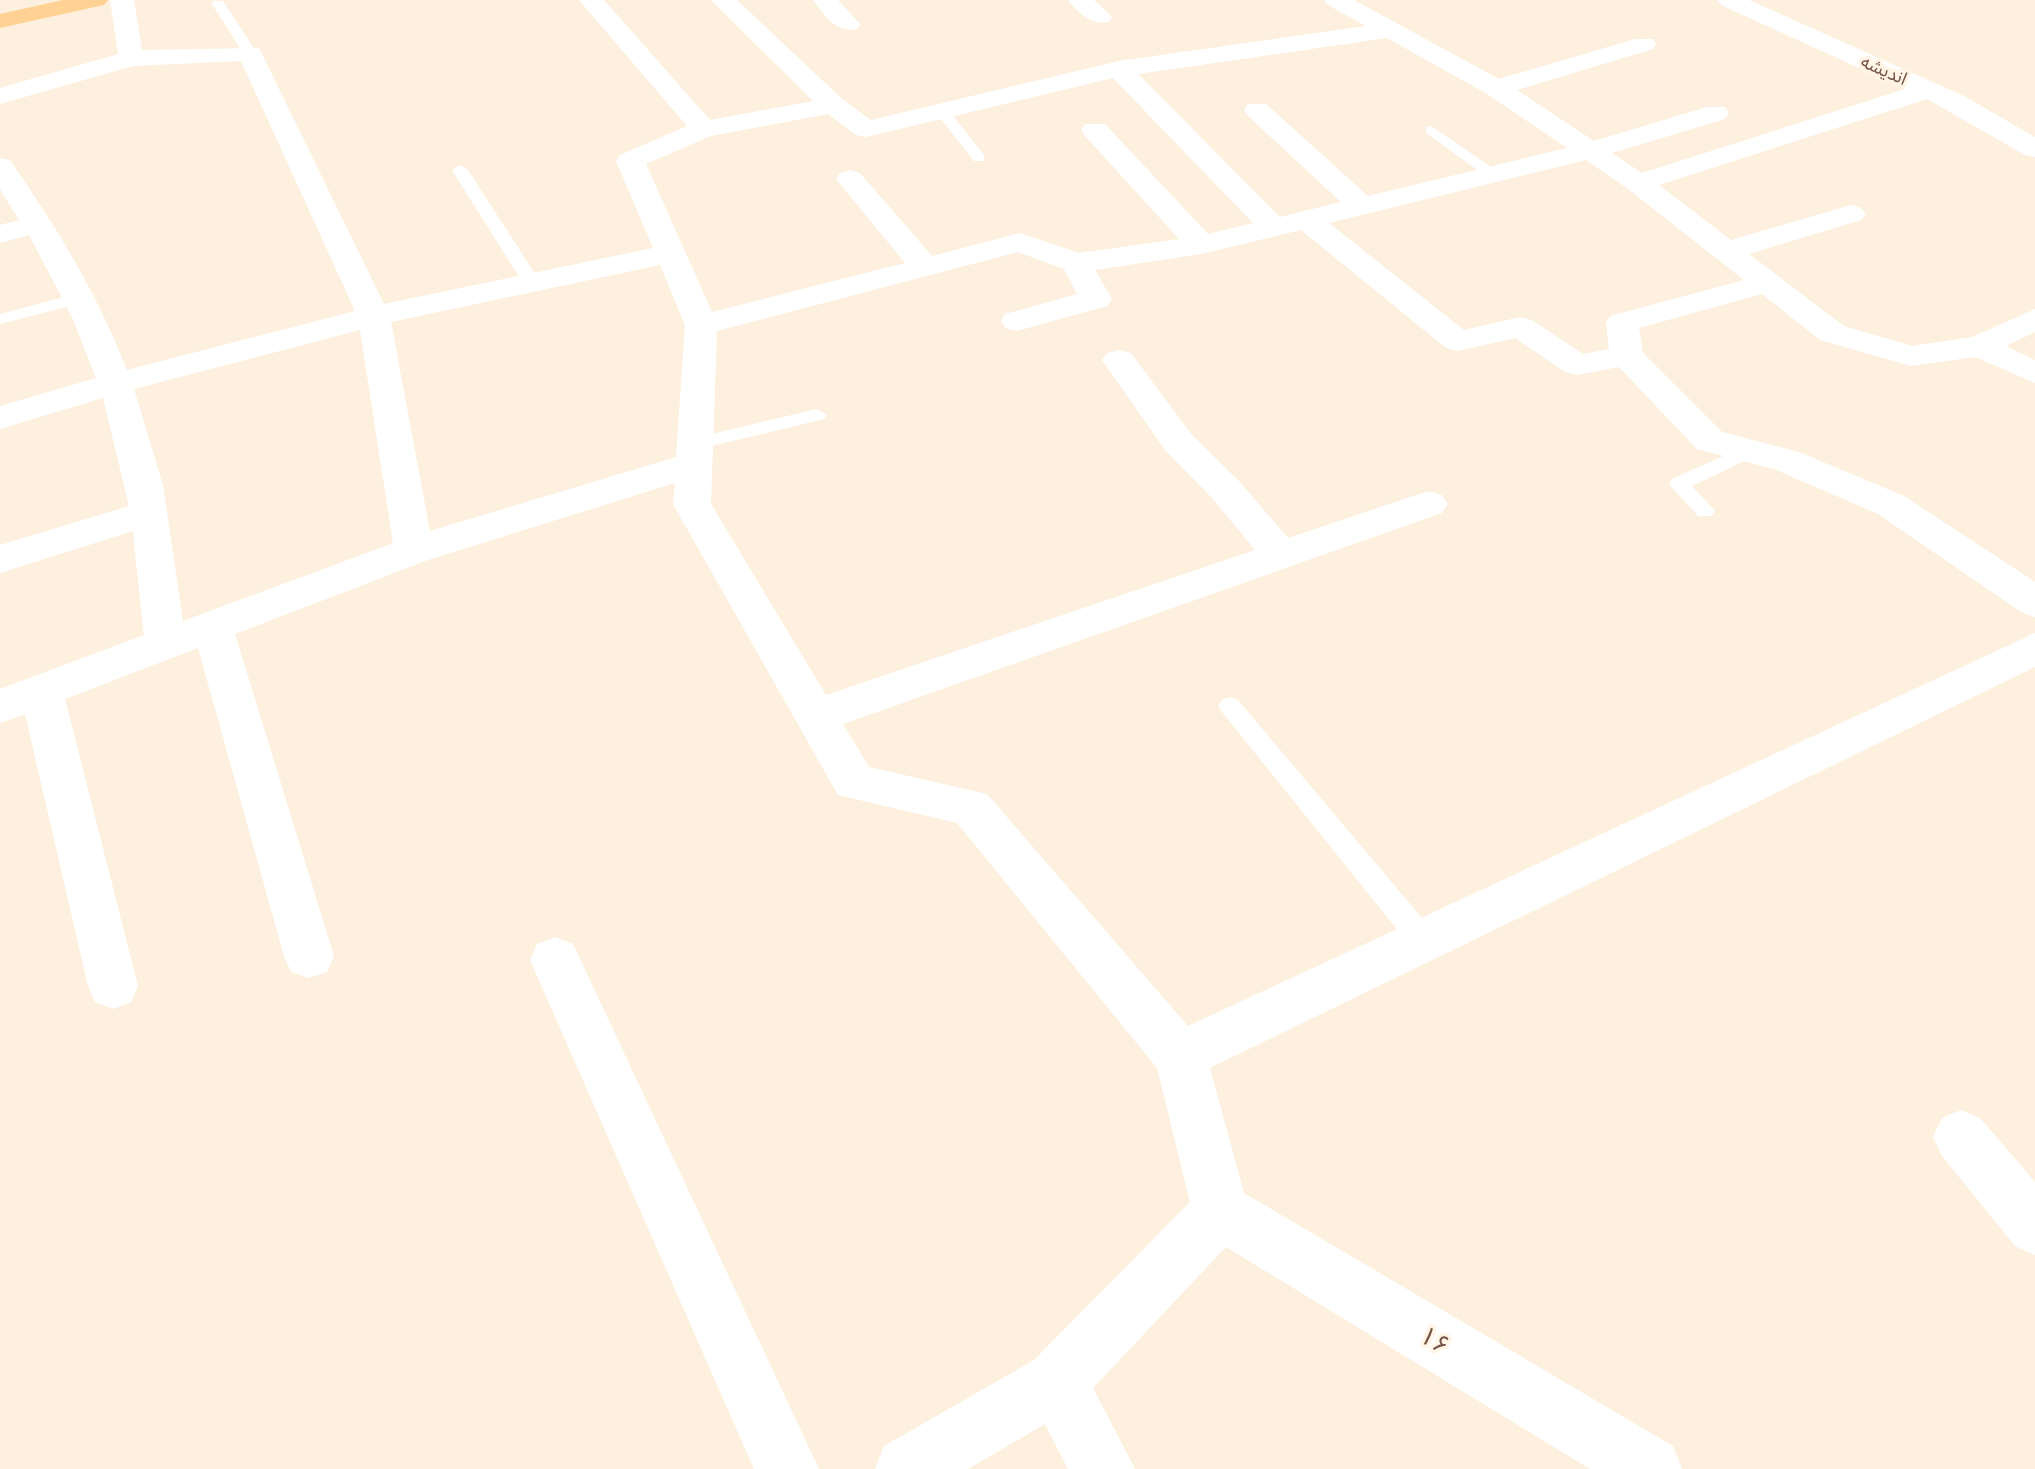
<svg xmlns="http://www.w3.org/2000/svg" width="2035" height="1469" font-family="'DM Sans','Noto Sans Arabic',sans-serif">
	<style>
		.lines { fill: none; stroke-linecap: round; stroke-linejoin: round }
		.lane { fill: #fff; fill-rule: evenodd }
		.street { fill: #fff; fill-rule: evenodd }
		.primary { fill: #ffd293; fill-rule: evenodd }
		.labels { text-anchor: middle; stroke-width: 7; stroke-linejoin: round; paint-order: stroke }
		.far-street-label { font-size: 18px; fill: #735446; stroke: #fff4e5 }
		.near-street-label { font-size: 26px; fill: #735446; stroke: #fff4e5 }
	</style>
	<rect width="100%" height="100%" fill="#fdf0de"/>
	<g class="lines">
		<!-- lane -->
		<path class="lane" d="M213,1h10l34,52 -2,3h-10l-33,-52z
			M942,107l5,1 37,47v6h-10l-37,-47 -2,-3z
			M1431,126l66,45v6h-10l-61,-44v-6z
			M460,165l8,5 73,113 -3,4h-12l-3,-4 -71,-113z
			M80,293l6,1 3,4 -3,4 -86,22v-10z
			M817,409l10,6 -3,4 -129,31 -10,-6 10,-6z
			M1748,445l7,1 3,5 -3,5 -63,30 23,25 -3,5h-14l-29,-32 3,-5z
			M1230,697l8,3 194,230 4,9 -4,9 -10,3 -10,-3 -190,-236 -4,-6 4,-6z"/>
		<!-- street -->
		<path class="street" d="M110,0h24l8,50 117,-2 125,256 269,-56 -37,-87 4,-6 67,-29 -108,-126h25l106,120 103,-19 -102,-101h26l105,99 29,21 248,-59 247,-35 -38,-21 -4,-5h30l145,79 136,-40h18l3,5 -3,5 -136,41 77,51 113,-34h18l4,6 -4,6 -113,34 30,20 263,-84 -184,-84 -4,-5h32l215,96 71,41v20l-10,-2 -98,-56 -268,86 72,55 120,-35 10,3 5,6 -5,6 -112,34 95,72 68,20 60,-9 63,-28v23l-29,14 29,14v23l-60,-26 -64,9 -91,-26 -58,-46 -123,34 4,25 79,79 77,20 105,44 131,86v35l-14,-5 -143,-98 -104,-45 -77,-20 -78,-82 -42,8 -12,-3 -50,-34 -57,13 -12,-3 -145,-118 -100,24 -106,16 17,29 -5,7 -90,25 -12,-3 -4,-7 4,-7 72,-20 -13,-25 -46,-17 -301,79 -6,173 115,191 429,-145 -42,-51 -48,-49 -63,-90 5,-7 12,-3 12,3 60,81 48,47 49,57 128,-43 13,-4 13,4 6,9 -6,9 -599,211 26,43 118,27 201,232 847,-393v34l-825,401 34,125 429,253 9,23h-92l-364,-222 -133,141 42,81h-67l-23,-45 -77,45h-93l9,-23 150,-86 156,-158 -33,-134 -200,-245 -119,-28 -165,-291 2,-21 -247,77 -193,74 99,322 -7,16 -18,6 -18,-6 -7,-16 -86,-308 -133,51 73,287 -7,16 -18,7 -18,-7 -7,-16 -63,-272 -25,9v-34l144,-54 -10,-91 -1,-13 -133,42v-28l129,-39 -26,-108 -103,31v-23l96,-28 -24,-61 -43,-82 -29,8v-18l19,-5 -19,-31v-31l10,2c46,66 88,135 117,210l228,-59 -114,-250 -108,5 -133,38v-16l118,-34zM1387,38l100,56 80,54 -199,48 -102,-92h-18l-4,6 4,6 93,86 -61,15 -142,-143zM1113,78l140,145 -45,11 -103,-110h-20l-4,6 4,6 94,103 -100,14 -59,-20 -88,23 -72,-83 -10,-3 -10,3 -4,6 69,84 -193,49 -66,-148 65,-28 117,-22 28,21 10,2zM1586,160l42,29 116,91 -134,36 -4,7 3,26 -26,5 -51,-34 -12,-3 -56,13 -135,-107zM660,265l25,60 -9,132 -246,74 -39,-209zM360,330l33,213 -210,78 -20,-136 -29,-96z
			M813,0h25l22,24 -3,5c-20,5 -33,-14 -44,-29z
			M1068,0h26l18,17 -3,5c-17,4 -31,-9 -41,-22z
			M555,937l18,7 246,525h-65l-224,-509 7,-16z
			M1961,1110l19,8 55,64v73l-20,-9 -73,-90 -9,-19 9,-19z"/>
		<!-- primary -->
		<path class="primary" d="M63,0h45l-4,5 -104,23v-14z"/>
	</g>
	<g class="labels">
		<!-- far-street labels -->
		<g class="far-street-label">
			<text transform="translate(1884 70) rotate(24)" y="6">اندیشه</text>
		</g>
		<!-- near-street labels -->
		<g class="near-street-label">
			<text transform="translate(1435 1340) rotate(31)" y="9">۱۶</text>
		</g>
	</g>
</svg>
